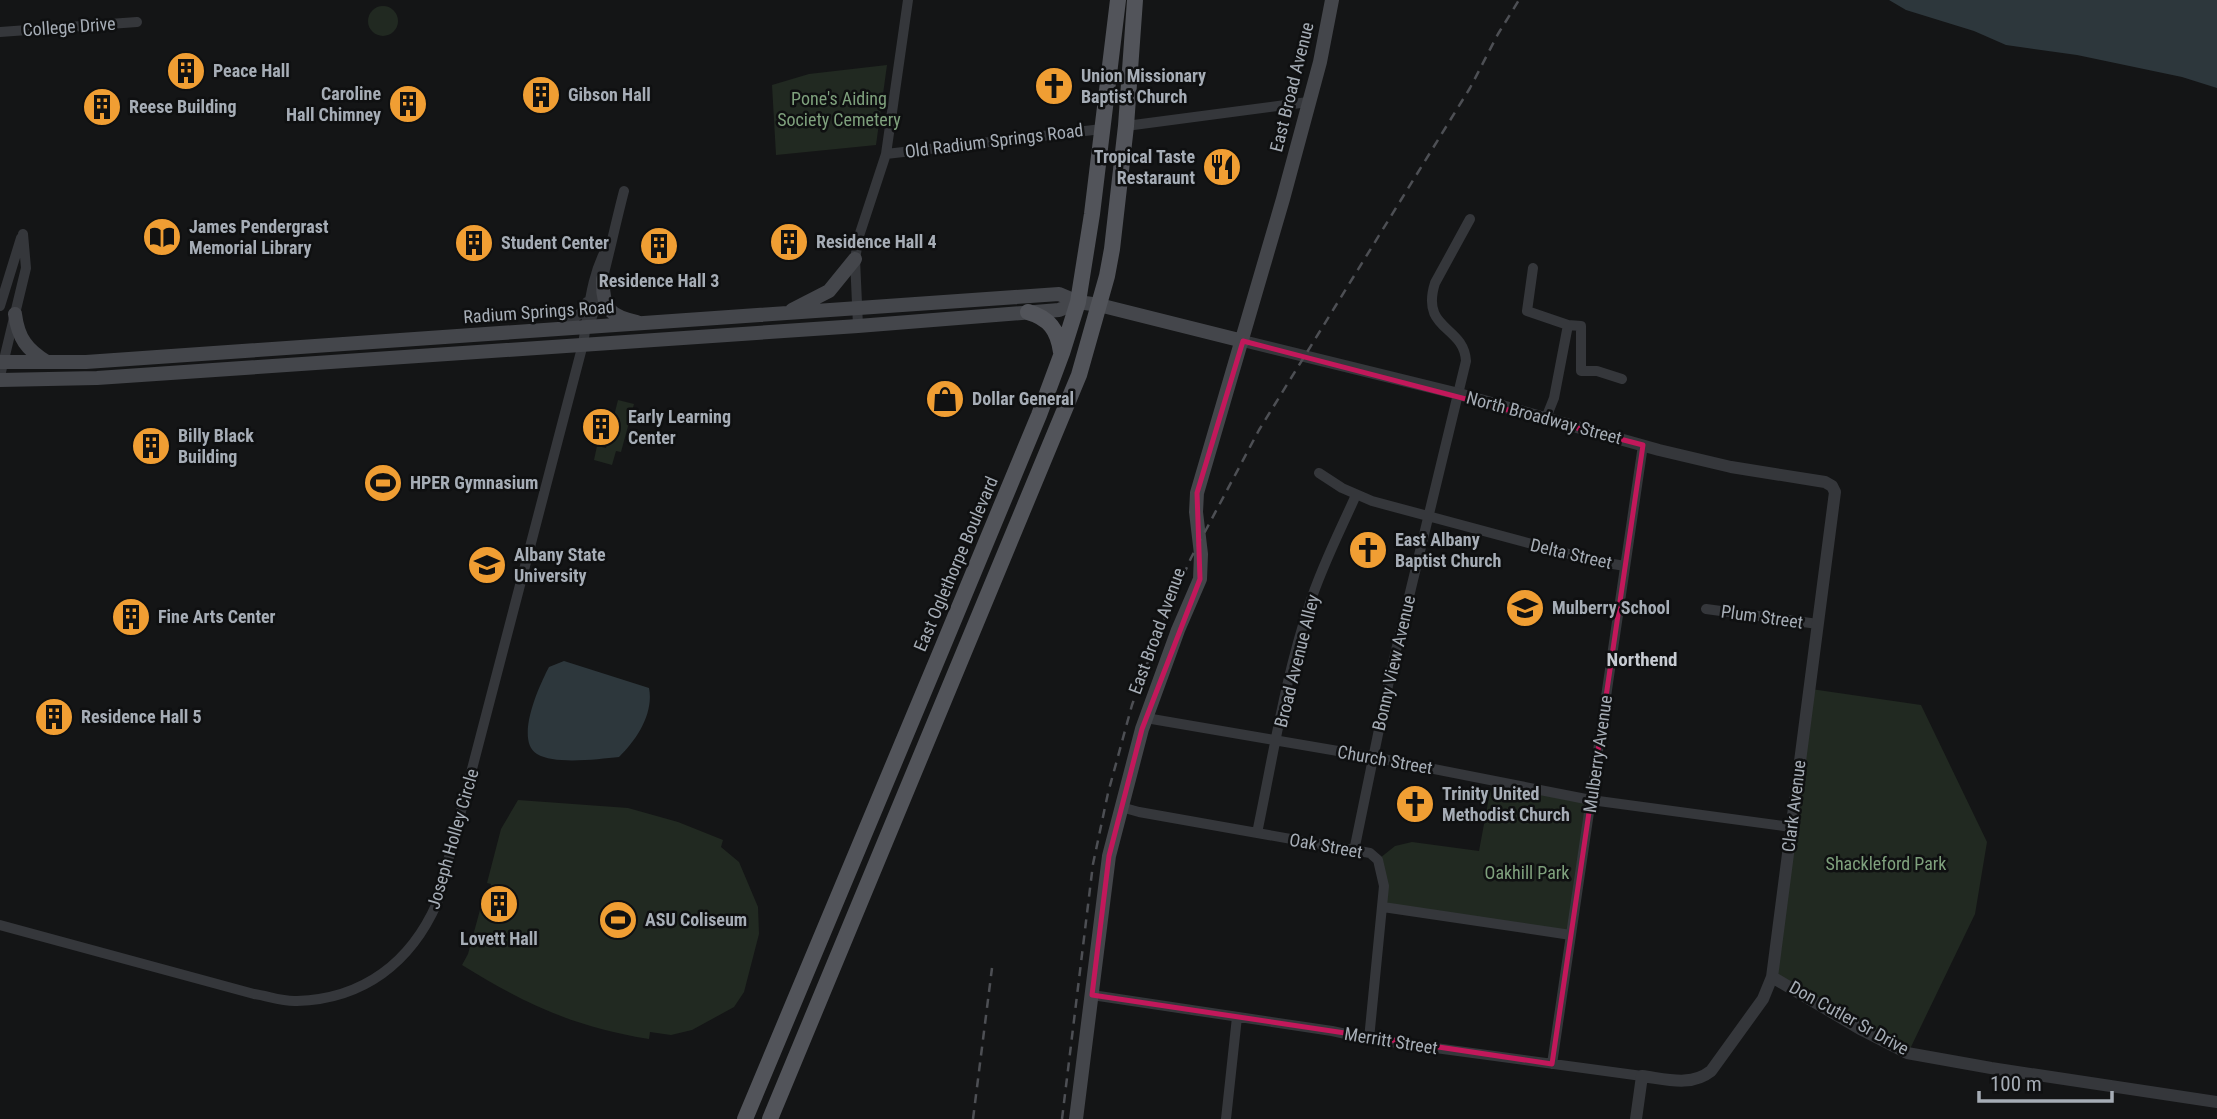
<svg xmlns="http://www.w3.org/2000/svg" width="2217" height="1119" font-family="'Roboto Condensed',sans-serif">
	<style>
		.green { fill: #212921 }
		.water { fill: #2d373c }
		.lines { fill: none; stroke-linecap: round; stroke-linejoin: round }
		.minor { stroke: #35373b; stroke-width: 10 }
		.tertiary { stroke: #35373b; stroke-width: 12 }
		.secondary { stroke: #44464b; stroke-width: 14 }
		.primary { stroke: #52545a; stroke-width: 16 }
		.rail { stroke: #4d4f54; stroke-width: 2.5; stroke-dasharray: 9 7; stroke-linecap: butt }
		.marked { fill: none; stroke: #c2185b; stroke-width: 5; stroke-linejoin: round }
		.labels { text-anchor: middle; stroke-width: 5; stroke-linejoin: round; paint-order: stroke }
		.street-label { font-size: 18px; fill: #a6adb6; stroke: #0f1011 }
		.poi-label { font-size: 18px; font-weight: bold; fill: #a6adb6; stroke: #0f1011; text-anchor: start }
		.park-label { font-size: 18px; fill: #7fa17d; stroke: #0f1011 }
		.neighbourhood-label { font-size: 19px; font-weight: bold; fill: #c7cbd2; stroke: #0f1011 }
	</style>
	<rect width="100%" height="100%" fill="#141516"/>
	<!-- green -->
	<path class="green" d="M368 21a15 15 0 1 1 30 0a15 15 0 1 1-30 0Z
		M887,65l-11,80 -100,10 -4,-70 37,-11z
		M618,400l16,4 -13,48 -5,-1 -4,14 -18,-5 3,-14 9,2z
		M1811,689l110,16 66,137 -12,72 -66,137 -135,-74z
		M1492,781l98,19 -20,134 -184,-29c1,-17 1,-31 -6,-47l15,-12 17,-4 67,9z
		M518,800l110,8 50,14 45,18 -2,7 18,15 19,45 1,27 -15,58 -10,15 -42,23 -21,5 -21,-3 -1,7c-75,-12 -124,-35 -187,-74l6,-11 12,-44h5l6,-26 -4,-1 14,-54z"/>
	<!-- water -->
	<path class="water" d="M1889,0h328v88l-35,-11 -105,-22 -71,-10 -32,-14 -68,-21z
		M564,661l85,27c5,25 -12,52 -30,69 -21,2 -64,8 -82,-3 -23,-14 3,-70 12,-87z"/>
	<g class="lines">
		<!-- minor -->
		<path class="minor" d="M0,32l137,-10
			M1126,126l182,-24
			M886,154l216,-25
			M1533,268l-6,43 41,14 13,1v45h16l25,8
			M0,306l21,-68
			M592,317c13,-42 21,-84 32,-126
			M858,326l-3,-67 4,-23 27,-82 22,-154
			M562,328l21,-17 4,-9
			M0,376l26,-108 -3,-34
			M1546,418l8,-20 14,-73
			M1319,473l23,15 30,13 223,60 30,5
			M1706,609l112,15
			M1146,718l227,39 218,43 200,27
			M1121,807l18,5 231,41 8,7 6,26 -15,153
			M1257,833c16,-76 28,-156 53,-230 12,-37 30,-72 46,-108
			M1354,851l37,-180 75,-310c-2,-36 -46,-30 -31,-78l35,-64
			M1383,907l188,28
			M0,925l254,69c14,2 29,8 43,7 67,-2 114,-39 140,-98l146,-559c6,-36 8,-71 27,-102
			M1092,995l240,36 37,8 273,37
			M1552,1064l91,-619
			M1226,1119l11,-102"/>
		<!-- tertiary -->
		<path class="tertiary" d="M1243,341l216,53 200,56 72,17 94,15 7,4 3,6 -63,485 -9,22 -52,72c-20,16 -45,8 -69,5l-6,43
			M1772,977l90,53 45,23 84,15 226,34"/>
		<!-- secondary -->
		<path class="secondary" d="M603,279c-1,29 6,37 34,43
			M792,310l37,-19 26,-32
			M15,314c3,24 12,36 32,48
			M0,362h86l973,-68 19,8 21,3 144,36
			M0,380l97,-2 761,-52 201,-16 19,-8
			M1076,1119l33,-263 33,-127 36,-99 22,-51 1,-25 -5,-42 1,-19 86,-294 37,-137 12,-62"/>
		<!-- primary -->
		<path class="primary" d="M1028,312c21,6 30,18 33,40
			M745,1119l198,-473 96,-231 23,-62 16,-51 14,-88 26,-214
			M770,1119l309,-744 28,-99 5,-27 14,-123 9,-126"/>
		<!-- rail -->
		<path class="rail" d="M973,1119l19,-151
			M1062,1119l31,-255 15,-71 24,-88 29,-79 30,-68 68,-128 211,-342 28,-54 21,-34"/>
	</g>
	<!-- marked area -->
	<path class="marked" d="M1243,341l400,104 -91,619 -460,-69 17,-139 33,-127 58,-150 -3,-86z"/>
	<!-- icons -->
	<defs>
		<symbol id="building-disc" viewBox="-11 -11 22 22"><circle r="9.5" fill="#f09e33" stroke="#0f1011"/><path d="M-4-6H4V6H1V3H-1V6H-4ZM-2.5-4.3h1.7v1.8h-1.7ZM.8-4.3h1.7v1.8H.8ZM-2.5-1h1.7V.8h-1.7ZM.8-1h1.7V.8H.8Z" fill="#111"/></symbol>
		<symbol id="church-disc" viewBox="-11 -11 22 22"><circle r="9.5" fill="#f09e33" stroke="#0f1011"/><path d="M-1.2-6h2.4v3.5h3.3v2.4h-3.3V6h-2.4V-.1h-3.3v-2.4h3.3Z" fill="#111"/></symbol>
		<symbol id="restaurant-disc" viewBox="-11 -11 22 22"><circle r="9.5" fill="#f09e33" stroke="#0f1011"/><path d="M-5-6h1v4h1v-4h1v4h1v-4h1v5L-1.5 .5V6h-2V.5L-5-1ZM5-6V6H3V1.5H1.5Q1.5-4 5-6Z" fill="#111"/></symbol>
		<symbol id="library-disc" viewBox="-11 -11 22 22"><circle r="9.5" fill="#f09e33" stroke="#0f1011"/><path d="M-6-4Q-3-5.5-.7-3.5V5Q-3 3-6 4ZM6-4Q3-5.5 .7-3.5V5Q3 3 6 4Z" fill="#111"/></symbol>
		<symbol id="shop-disc" viewBox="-11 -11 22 22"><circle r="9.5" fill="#f09e33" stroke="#0f1011"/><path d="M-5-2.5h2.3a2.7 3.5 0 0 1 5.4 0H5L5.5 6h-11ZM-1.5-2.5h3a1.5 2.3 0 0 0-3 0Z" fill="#111"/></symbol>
		<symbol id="stadium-disc" viewBox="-11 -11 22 22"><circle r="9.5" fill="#f09e33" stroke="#0f1011"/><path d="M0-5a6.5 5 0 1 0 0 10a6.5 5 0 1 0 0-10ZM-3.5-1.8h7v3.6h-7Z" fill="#111"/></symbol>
		<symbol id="university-disc" viewBox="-11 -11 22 22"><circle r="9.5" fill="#f09e33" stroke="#0f1011"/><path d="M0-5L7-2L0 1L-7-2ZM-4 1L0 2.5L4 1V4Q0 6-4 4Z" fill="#111"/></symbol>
		<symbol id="school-disc" viewBox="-11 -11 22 22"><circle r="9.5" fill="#f09e33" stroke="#0f1011"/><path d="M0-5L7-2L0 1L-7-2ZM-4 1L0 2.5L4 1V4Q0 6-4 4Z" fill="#111"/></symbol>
	</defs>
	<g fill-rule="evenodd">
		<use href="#building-disc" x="164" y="49" width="44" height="44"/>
		<use href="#church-disc" x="1032" y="64" width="44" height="44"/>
		<use href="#building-disc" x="519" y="73" width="44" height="44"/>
		<use href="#building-disc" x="386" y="82" width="44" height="44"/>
		<use href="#building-disc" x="80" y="85" width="44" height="44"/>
		<use href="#restaurant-disc" x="1200" y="145" width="44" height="44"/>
		<use href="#library-disc" x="140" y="215" width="44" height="44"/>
		<use href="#building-disc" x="767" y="220" width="44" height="44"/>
		<use href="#building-disc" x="452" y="221" width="44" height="44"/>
		<use href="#building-disc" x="637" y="224" width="44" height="44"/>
		<use href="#shop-disc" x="923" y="377" width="44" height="44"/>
		<use href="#building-disc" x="579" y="405" width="44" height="44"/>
		<use href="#building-disc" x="129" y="424" width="44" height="44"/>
		<use href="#stadium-disc" x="361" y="461" width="44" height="44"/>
		<use href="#church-disc" x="1346" y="528" width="44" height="44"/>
		<use href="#university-disc" x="465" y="543" width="44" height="44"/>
		<use href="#school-disc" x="1503" y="586" width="44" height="44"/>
		<use href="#building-disc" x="109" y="595" width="44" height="44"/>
		<use href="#building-disc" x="32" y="695" width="44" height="44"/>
		<use href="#church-disc" x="1393" y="782" width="44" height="44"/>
		<use href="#building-disc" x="477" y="882" width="44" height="44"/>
		<use href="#stadium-disc" x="596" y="898" width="44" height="44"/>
	</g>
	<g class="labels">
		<!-- street labels -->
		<g class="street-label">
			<text transform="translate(69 27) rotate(-4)" y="6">College Drive</text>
			<text transform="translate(1292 87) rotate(-76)" y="6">East Broad Avenue</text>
			<text transform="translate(994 141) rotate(-7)" y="6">Old Radium Springs Road</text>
			<text transform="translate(539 312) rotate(-4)" y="6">Radium Springs Road</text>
			<text transform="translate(1544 418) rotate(15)" y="6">North Broadway Street</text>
			<text transform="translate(1571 554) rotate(13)" y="6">Delta Street</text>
			<text transform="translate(956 564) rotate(-67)" y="6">East Oglethorpe Boulevard</text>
			<text transform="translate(1762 617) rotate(8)" y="6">Plum Street</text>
			<text transform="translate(1157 631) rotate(-70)" y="6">East Broad Avenue</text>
			<text transform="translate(1297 661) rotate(-76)" y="6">Broad Avenue Alley</text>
			<text transform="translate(1394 663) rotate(-77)" y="6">Bonny View Avenue</text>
			<text transform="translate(1598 754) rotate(-82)" y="6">Mulberry Avenue</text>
			<text transform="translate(1385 760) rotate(10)" y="6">Church Street</text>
			<text transform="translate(1794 806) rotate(-83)" y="6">Clark Avenue</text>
			<text transform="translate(453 839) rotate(-74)" y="6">Joseph Holley Circle</text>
			<text transform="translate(1326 846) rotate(10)" y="6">Oak Street</text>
			<text transform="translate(1849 1018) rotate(29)" y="6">Don Cutler Sr Drive</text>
			<text transform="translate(1391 1041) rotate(9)" y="6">Merritt Street</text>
		</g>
		<!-- poi labels -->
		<g class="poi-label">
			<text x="213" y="77">Peace Hall</text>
			<text x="1081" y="82">Union Missionary<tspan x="1081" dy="21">Baptist Church</tspan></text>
			<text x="381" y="100" text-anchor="end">Caroline<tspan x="381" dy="21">Hall Chimney</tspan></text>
			<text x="568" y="101">Gibson Hall</text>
			<text x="129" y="113">Reese Building</text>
			<text x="1195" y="163" text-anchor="end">Tropical Taste<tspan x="1195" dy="21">Restaraunt</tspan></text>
			<text x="189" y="233">James Pendergrast<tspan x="189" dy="21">Memorial Library</tspan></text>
			<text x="816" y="248">Residence Hall 4</text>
			<text x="501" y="249">Student Center</text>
			<text x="659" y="287" text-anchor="middle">Residence Hall 3</text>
			<text x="972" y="405">Dollar General</text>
			<text x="628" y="423">Early Learning<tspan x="628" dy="21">Center</tspan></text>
			<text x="178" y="442">Billy Black<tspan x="178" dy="21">Building</tspan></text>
			<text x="410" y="489">HPER Gymnasium</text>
			<text x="1395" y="546">East Albany<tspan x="1395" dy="21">Baptist Church</tspan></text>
			<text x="514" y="561">Albany State<tspan x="514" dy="21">University</tspan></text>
			<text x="1552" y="614">Mulberry School</text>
			<text x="158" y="623">Fine Arts Center</text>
			<text x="81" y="723">Residence Hall 5</text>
			<text x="1442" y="800">Trinity United<tspan x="1442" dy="21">Methodist Church</tspan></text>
			<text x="645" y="926">ASU Coliseum</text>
			<text x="499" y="945" text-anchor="middle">Lovett Hall</text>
		</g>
		<!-- park labels -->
		<g class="park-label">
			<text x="839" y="105">Pone's Aiding<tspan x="839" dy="21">Society Cemetery</tspan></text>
			<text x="1886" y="870">Shackleford Park</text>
			<text x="1527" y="879">Oakhill Park</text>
		</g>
		<!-- neighbourhood labels -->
		<g class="neighbourhood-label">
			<text x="1642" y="666">Northend</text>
		</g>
	</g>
	<!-- scale -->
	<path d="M1979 1091v10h133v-10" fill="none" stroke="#a6adb6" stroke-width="3.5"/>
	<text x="1990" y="1091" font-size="21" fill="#a6adb6" stroke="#0f1011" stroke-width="5" paint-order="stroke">100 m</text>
</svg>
